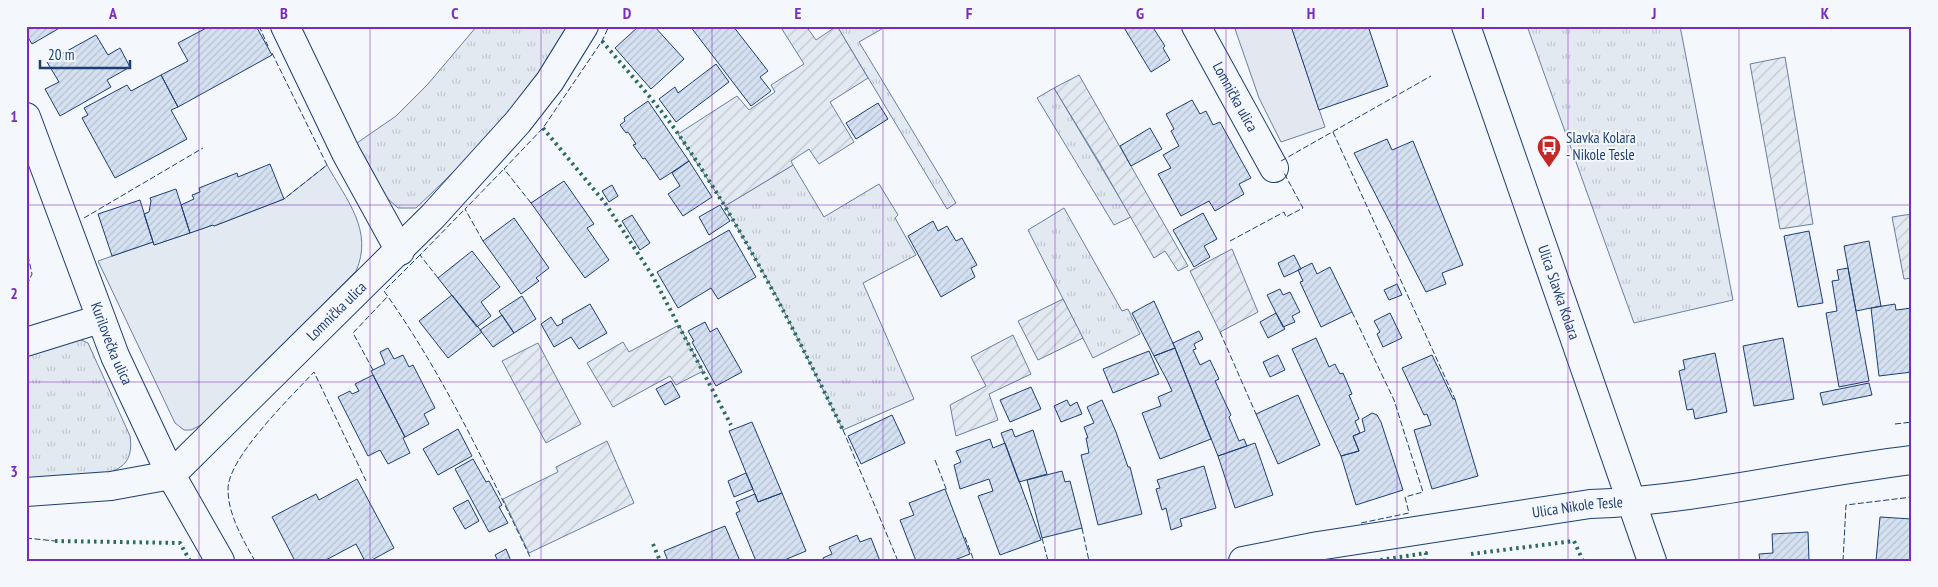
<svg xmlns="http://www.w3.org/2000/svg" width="1938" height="587" font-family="'PT Sans Narrow',sans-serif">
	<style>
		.grass { fill: url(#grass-tufts); stroke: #687fa3 }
		.park { fill: #e3e9f0; stroke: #687fa3 }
		.garden { fill: url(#garden-furrows); stroke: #687fa3 }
		.parking { fill: #e3e8f0; stroke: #687fa3 }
		.building { fill: url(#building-hatch); stroke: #1d3f73 }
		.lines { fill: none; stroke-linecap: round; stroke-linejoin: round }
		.minor-casing { stroke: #1d3f73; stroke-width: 30 }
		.major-casing { stroke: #1d3f73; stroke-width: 30 }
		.minor { stroke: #f4f7fb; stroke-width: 28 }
		.major { stroke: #f4f7fb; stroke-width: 28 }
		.hedge { stroke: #2c6c60; stroke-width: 4; stroke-dasharray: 2.5 4; stroke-linecap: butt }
		.fence { stroke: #1d3f73; stroke-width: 1; stroke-dasharray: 6 2.5; stroke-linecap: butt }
		.grid { fill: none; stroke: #7b2cbf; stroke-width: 1; stroke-opacity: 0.55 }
		.labels { text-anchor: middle; stroke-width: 4; stroke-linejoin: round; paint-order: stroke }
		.street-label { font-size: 15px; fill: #1d3f73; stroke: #f4f7fb }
		.poi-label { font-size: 15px; fill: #1d3f73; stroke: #f4f7fb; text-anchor: start }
		.neatline { fill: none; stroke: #7b2cbf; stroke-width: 2 }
		.grid-label { font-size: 16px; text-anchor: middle; font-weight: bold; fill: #7b2cbf }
	</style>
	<defs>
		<pattern id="grass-tufts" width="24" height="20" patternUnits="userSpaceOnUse" patternTransform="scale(1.25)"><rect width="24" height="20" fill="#e3e9f0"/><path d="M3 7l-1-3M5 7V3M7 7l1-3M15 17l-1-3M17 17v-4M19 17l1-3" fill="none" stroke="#c2c9d1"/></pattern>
		<pattern id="garden-furrows" width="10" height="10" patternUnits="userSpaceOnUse" patternTransform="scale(1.25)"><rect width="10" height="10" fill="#e3e9f0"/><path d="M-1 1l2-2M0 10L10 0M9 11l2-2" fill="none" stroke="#c2c9d1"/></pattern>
		<pattern id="building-hatch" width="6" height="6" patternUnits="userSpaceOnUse" patternTransform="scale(1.25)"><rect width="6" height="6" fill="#d5e0f0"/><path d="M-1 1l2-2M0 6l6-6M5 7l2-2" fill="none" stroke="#b6c1d1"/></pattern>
	</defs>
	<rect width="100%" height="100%" fill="#f4f7fb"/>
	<!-- grass -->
	<path class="grass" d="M477,26h91c-33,66 -99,132 -152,182h-18l-11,-10 -30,-55 39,-27 32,-32z
		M837,26h50l-28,16 97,161 -9,6z
		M1527,26h153l53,274 -99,23z
		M1054,88l77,129 -17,8 -77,-127z
		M793,165l31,52 55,-33 19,31 -3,3 21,37 -53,28 51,116 -71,31 -67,-135 -51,-89z
		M1064,208l58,103 6,-2 12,25 -47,24 -65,-128z
		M79,339l9,4 42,93c3,22 -4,31 -24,38l-80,7v-129z"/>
	<!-- park -->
	<path class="park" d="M327,165c19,34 47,66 29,106l-149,151 -16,8h-7l-9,-7 -77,-162 55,-19 1,3 59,-20 1,1 70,-27z"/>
	<!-- garden -->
	<path class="garden" d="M780,26h26l10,14 21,-14 31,52 -38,24 24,40 -35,22 -10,-15 -18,12 2,4 -68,41 -47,-72 59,-38 12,14 26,-18 -4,-7 33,-21z
		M1785,57l28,167 -33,5 -30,-165z
		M1079,75l109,191 -10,5 -13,-20 -11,7 -56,-98 -44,-72z
		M1912,214v64l-8,1 -12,-62z
		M1232,249l26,63 -38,20 -30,-61z
		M1063,299l20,39 -45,22 -20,-39z
		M679,325l24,46 -27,14 -6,-9 -57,31 -26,-44 36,-21 6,10z
		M1013,335l18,39 -42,20 9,26 -42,16 -6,-31 36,-19 -15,-29z
		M538,343l43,81 -35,19 -44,-82z
		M607,441l27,62 -105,50 -26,-54 55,-27 -2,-5z"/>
	<!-- parking -->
	<path class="parking" d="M1234,26h57l34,101 -44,15 -22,-44z"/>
	<!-- building -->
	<path class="building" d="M26,26h37l-31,18 -6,-10z
		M210,26h46l16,29 -94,52 -17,-32 27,-14 -10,-18z
		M639,26h15l30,33 -33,30 -36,-41z
		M690,26h43l35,45 -8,6 11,14 -20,15z
		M1123,26h29l13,20 -2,2 7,12 -19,12z
		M1291,26h77l20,60 -69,24z
		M96,35l12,20 12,-7 10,19 -23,13 4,7 -51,29 -15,-27 14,-7 -12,-20z
		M716,64l13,18 -53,40 -17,-23 16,-12 3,6z
		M161,75l17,32 -7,3 16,29 -72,39 -33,-60 6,-3 -4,-7 43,-23 4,6z
		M1192,100l8,14 6,-3 7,14 7,-3 31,56 -12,6 5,10 -29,17 -6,-10 -28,15 -23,-42 13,-6 -8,-13 16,-9 -8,-15 3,-2 -8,-15z
		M648,101l41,60 -29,19 -15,-22 -2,1 -10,-14 3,-1 -8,-12 -2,1 -6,-8 5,-4 -1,-3z
		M878,103l10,16 -32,20 -10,-16z
		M1150,128l12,21 -31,17 -11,-20z
		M1387,139l5,11 21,-9 50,124 -21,8 4,11 -20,8 -72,-139z
		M689,161l23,36 -29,19 -15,-22 12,-8 -8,-13z
		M270,164l14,35 -70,27 -1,-1 -23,8 -9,-28 13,-6 -2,-4 8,-3 -1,-4 38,-15 1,4z
		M564,181l30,43 -7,4 22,32 -24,18 -54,-75z
		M612,185l6,11 -9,6 -7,-11z
		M176,189l14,44 -36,12 -10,-31 5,-2 2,-11 -1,-3z
		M140,200l13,42 -41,14 -14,-42z
		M720,205l10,16 -21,14 -10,-18z
		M1203,213l14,26 -13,7 6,11 -16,10 -21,-37z
		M632,215l18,28 -10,7 -18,-29z
		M514,218l35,50 -13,10 3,3 -18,13 -38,-53z
		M933,221l5,10 9,-5 9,15 6,-3 15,27 -6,3 4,9 -34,20 -33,-61z
		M729,230l27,47 -38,22 -7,-11 -33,20 -21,-36z
		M1809,231l14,72 -25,4 -14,-71z
		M1869,241l12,65 -25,5 -12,-65z
		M472,251l28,36 -19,15 10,14 -14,11 -39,-49z
		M1294,255l7,14 -17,8 -6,-14z
		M1312,263l5,11 13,-7 22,45 -31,15 -21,-45 3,-1 -5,-11z
		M1848,268l21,113 -30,6 -13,-74 11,-2 -5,-30 7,-1 -2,-10z
		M1397,284l5,11 -13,5 -5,-10z
		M1280,289l3,6 7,-3 10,20 -8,4 3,6 -12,5 -16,-32z
		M452,295l30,37 -34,26 -29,-37z
		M522,296l14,23 -22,14 -15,-22z
		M1154,301l21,47 -21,8 -22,-43z
		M590,304l17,29 -28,16 -8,-12 -17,10 -13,-23 10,-7 6,9 6,-3 -1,-3z
		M1895,304l1,6 16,-2v64l-33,4 -8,-68z
		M1276,313l9,16 -17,9 -8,-16z
		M1390,313l12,25 -19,9 -6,-13 3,-2 -6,-11z
		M502,315l12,18 -21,14 -13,-17z
		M705,322l5,10 7,-4 25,44 -26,14 -24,-44 2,-1 -6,-10z
		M1199,331l4,8 -9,5 2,5 -3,1 7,15 10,-5 9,19 -4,2 16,34 -2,2 10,24 5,-2 3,7 -29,10 -45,-113z
		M1316,338l13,29 6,-3 5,10 3,-1 9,21 -3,1 10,24 -4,2 5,12 -7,3 6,15 -18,5 -49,-107z
		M1783,338l11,61 -40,7 -11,-60z
		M388,348l6,11 9,-4 6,12 4,-2 22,43 -11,6 5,10 -24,13 -34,-66 14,-7 -5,-12z
		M1175,348l36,91 -51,20 -18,-46 19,-7 -3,-9 14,-6 -5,-11 -13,-24z
		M1149,351l10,23 -46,19 -10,-24z
		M1715,353l12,59 -32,7 -2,-10 -6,1 -8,-39 6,-2 -2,-9z
		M1278,355l7,15 -15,7 -7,-15z
		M1432,355l21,44h2l23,77 -46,13 -18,-59 17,-5 -4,-11 -3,1 -22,-47z
		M373,375l32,62 -2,1 7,15 -22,11 -8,-14 -12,6 -30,-59 12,-6 2,3 7,-3 -4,-7z
		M671,381l9,16 -15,8 -9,-16z
		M1869,383l3,12 -49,10 -3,-12z
		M1031,387l10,22 -31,13 -10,-22z
		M1298,395l22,50 -42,19 -22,-50z
		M1067,400l3,6 7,-4 5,12 -21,8 -7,-16z
		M1102,400l14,32 12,35h2l12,47 -44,11 -17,-70 8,-2 -3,-15h2l-4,-11 10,-4 -7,-16z
		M1372,413l5,2 4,7 22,68 -47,15 -15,-49 18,-5 -6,-15 12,-5 -3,-12z
		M892,415l13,28 -44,21 -13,-28z
		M752,422l30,71 -24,9 -29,-71z
		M458,429l14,27 -34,19 -15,-26z
		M1012,429l3,8 18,-7 14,44 -28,8 -18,-49z
		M990,439l3,9 12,-5 36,97 -41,15 -22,-59 15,-5 -4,-12 -29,10 -6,-24 7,-3 -5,-11z
		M1255,443l18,52 -38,13 -17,-52z
		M473,459l13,23 3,-1 13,24 -3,2 9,16 -19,9 -34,-63z
		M1204,466l12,42 -36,11 2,7 -11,4 -5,-22 -4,2 -6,-21 4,-1 -3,-8z
		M1062,471l3,11 5,-1 12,47 -40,10 -15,-58z
		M746,473l7,16 -19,8 -6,-16z
		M357,479l37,69 -24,13h-5l-9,-17 -32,17h-29l-23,-44 44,-23 3,6z
		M945,489l25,65 -18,7h-36l-16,-41 14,-5 -5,-12z
		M782,493l24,58 -24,10h-26l-20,-48 4,-2 -4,-9 19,-8 3,8z
		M468,500l11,21 -14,8 -12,-21z
		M1880,517l32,2v42h-36z
		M725,526l15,35h-72l-4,-10z
		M1808,532l1,29h-49l-1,-7 14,-1 -1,-19z
		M857,535l3,7 11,-4 9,23h-56l-1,-3 9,-4 -3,-7z
		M506,549l5,12h-13l-3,-6z"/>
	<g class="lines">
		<defs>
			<g id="minor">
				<path d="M285,26l61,127 54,98"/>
				<path id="s1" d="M1196,26l78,142"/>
				<path id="s2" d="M26,117l89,239 56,119 49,86"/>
				<path d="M26,342l74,-23"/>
				<path id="s3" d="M26,492l85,-6 60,-11 262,-259 85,-94 32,-41 34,-55"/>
				<path id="s4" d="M1243,561l75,-15 272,-42c108,-4 214,-31 322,-44"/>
			</g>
			<g id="major">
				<path id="s5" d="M1466,26l186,535"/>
			</g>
		</defs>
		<!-- minor casing -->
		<use href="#minor" class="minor-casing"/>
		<!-- major casing -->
		<use href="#major" class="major-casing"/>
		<!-- minor -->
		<use href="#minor" class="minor"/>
		<!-- major -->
		<use href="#major" class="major"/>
		<!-- hedge -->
		<path class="hedge" d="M602,41c26,31 54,61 77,94 64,93 115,194 164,295
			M543,128l62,75 47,72 79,150
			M55,541l125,2 10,18
			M653,544l7,17
			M1471,554l103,-13 9,20
			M1374,561l52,-8 -1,8"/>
		<!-- fence -->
		<path class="fence" d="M259,26l9,20
			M272,53l55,112 -43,34
			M1333,132l122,267
			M1281,161l150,-85
			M531,203l-27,-34 39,-41 59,-87 7,-15
			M84,218l119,-70
			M483,241l-18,-32 39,-40
			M1230,241l54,-29 2,5 17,-9 -20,-37
			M26,247l6,27 -6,13
			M420,255l-36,36c60,84 103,177 148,270
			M438,278l-18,-23 45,-46
			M1352,312l42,88 29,92 -18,5 4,16 -48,10
			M1220,332l36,82
			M373,370l-20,-37 35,-37
			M1895,424l17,-2
			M843,430l55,131
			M935,460l12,31
			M1082,528l7,33
			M965,537l9,24
			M26,538l29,3
			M1042,538l6,23
			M255,561c-12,-21 -27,-47 -27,-71 -1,-32 64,-94 86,-118l52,109
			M1843,561l3,-56 66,-8"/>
	</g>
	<!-- grid -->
	<path class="grid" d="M199,26v535M370,26v535M541,26v535M712,26v535M883,26v535M1055,26v535M1226,26v535M1397,26v535M1568,26v535M1739,26v535M26,205h1886M26,382h1886"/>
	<!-- icons -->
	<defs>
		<symbol id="bus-pin" viewBox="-11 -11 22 30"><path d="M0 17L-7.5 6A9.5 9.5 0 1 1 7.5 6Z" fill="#c62828" stroke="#f4f7fb"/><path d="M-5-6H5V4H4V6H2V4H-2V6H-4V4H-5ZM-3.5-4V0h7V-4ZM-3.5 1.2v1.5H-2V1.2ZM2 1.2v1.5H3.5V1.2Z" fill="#fff"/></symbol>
	</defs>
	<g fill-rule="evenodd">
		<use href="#bus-pin" x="1535" y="133" width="28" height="38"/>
	</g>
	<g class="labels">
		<!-- street labels -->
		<g class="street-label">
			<text dy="5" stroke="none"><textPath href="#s1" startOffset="81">Lomnička ulica</textPath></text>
			<text dy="5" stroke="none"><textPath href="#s5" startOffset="282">Ulica Slavka Kolara</textPath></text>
			<text dy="5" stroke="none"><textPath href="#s3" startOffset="379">Lomnička ulica</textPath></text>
			<text dy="5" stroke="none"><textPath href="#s2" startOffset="242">Kurilovečka ulica</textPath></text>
			<text dy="5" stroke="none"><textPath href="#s4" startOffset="339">Ulica Nikole Tesle</textPath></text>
		</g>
		<!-- poi labels -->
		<g class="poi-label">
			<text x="1566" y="143">Slavka Kolara<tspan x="1566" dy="17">- Nikole Tesle</tspan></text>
		</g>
	</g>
	<!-- border -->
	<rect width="1938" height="587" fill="none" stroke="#f4f7fb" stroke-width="55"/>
	<!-- scale -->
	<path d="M40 60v8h90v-8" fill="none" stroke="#1d3f73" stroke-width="2.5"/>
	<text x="48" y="60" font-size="15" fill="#1d3f73" stroke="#f4f7fb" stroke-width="4" paint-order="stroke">20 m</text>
	<rect x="28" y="28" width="1882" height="532" class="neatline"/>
	<g class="grid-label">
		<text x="113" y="19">A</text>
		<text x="284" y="19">B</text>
		<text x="455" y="19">C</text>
		<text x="627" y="19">D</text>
		<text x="798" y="19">E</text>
		<text x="969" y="19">F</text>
		<text x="1140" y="19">G</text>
		<text x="1311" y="19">H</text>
		<text x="1483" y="19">I</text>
		<text x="1654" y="19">J</text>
		<text x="1825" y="19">K</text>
		<text x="14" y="122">1</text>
		<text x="14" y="299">2</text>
		<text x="14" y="477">3</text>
	</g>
</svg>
